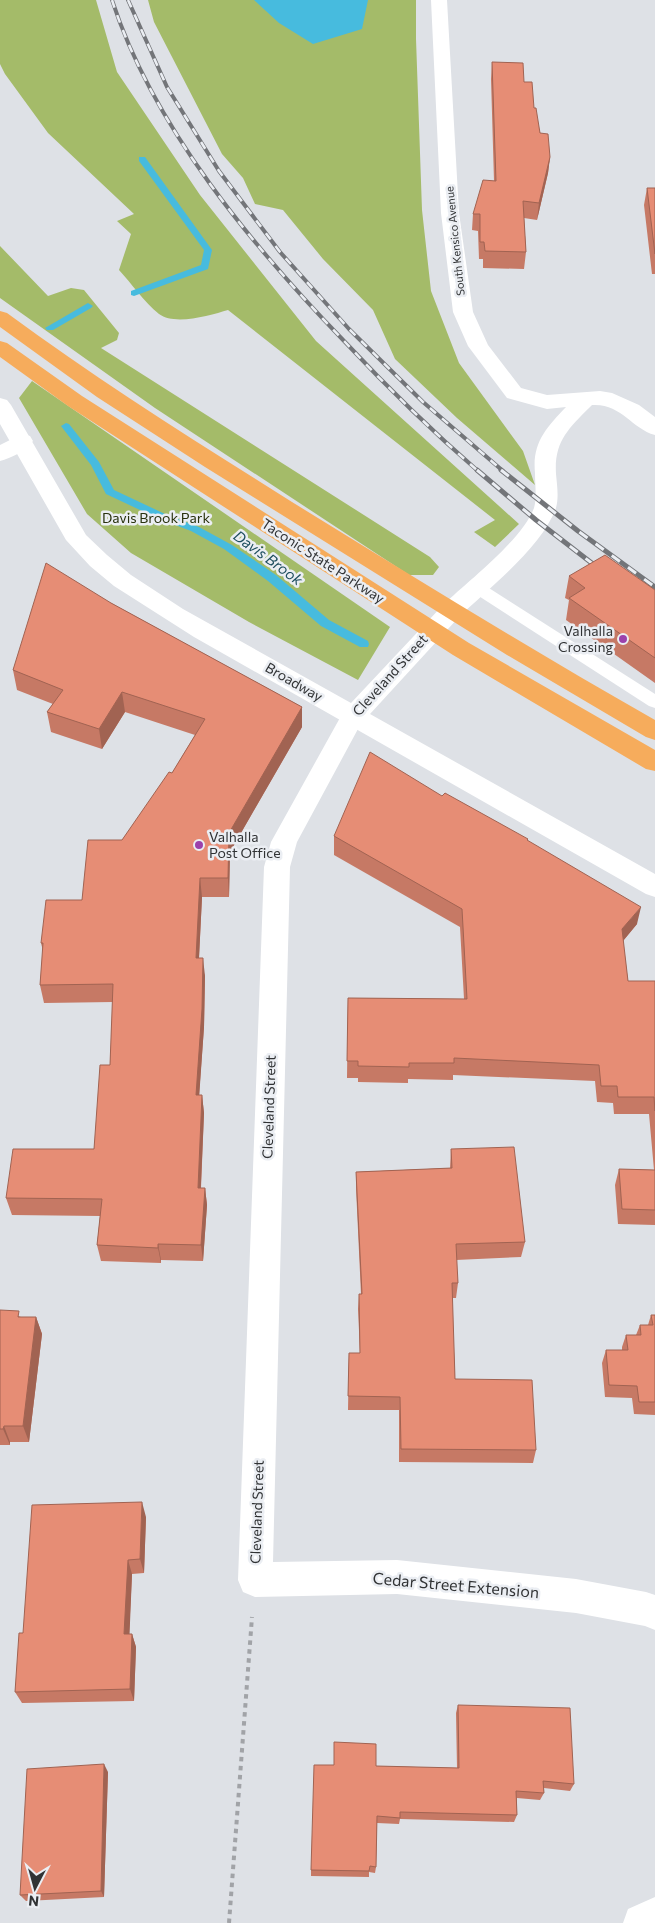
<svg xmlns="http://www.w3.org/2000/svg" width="655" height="1923" font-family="Commissioner,sans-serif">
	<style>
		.green { fill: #a4bb69 }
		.water { fill: #47bbde }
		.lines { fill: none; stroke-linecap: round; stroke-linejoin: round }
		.stream { fill: #47bbde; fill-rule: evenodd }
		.path { stroke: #a1a3a7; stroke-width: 4; stroke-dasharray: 4.5 4.5; stroke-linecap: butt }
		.lane { fill: #fff; fill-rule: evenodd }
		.street { fill: #fff; fill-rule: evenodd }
		.secondary { fill: #fff; fill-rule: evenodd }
		.highway { fill: #f6ac5c; fill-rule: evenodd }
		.rail-far1-casing { stroke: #737579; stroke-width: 4 }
		.rail-casing { stroke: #737579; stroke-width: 5 }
		.rail-far1 { stroke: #ebeef3; stroke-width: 2.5; stroke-dasharray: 8; stroke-linecap: butt }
		.rail { stroke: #ebeef3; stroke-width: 3; stroke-dasharray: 10; stroke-linecap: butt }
		.wall { fill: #c67965 }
		.shaded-wall { fill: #a16352 }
		.building { fill: #e68d75; stroke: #a16352 }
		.poi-dot { fill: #9c41ab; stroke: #ebeef3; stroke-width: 2 }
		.labels { text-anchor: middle; stroke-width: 5; stroke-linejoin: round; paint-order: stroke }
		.far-street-label { font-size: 11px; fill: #313335; stroke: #ebeef3 }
		.park-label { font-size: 14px; fill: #29320e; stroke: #ebeef3 }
		.street-label { font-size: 14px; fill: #313335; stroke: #ebeef3 }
		.poi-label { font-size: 14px; fill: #313335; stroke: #ebeef3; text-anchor: end }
		.water-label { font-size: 15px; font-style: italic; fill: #1e4e5e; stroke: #ebeef3 }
		.near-street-label { font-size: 16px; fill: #313335; stroke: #ebeef3 }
	</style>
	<rect width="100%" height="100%" fill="#dee1e6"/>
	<!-- green -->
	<path class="green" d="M0,0h96l21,72 83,123 116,146 203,183 -24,23 -21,-15 21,-12 -267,-210c-17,5 -53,16 -69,4 -15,-12 -27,-30 -40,-44l12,-36 -14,-13 17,-7 -86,-81 -43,-59 -5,-10z
		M148,0h268v39l6,171 9,81 28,72 64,88 12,34 -78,-67 -62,-59 -22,-49 -50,-51 -40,-49 -28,-6 -12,-26 -21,-24 -68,-132z
		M0,246l48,50 23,-8 13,2 35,43 -2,7 -16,8 329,209 9,10 -6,8h-24l-254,-167 -155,-110z
		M32,381l358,246 -32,53 -109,-58 -118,-69 -44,-39 -68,-116z"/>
	<!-- water -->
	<path class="water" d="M254,0h114l-6,29 -49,15 -34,-21z"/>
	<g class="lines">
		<!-- stream -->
		<path class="stream" d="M139,157h6l67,93 -4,19 -74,27 -3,-1v-4l70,-26 3,-15 -65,-89z
			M88,303l5,3 -2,2 -38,22h-6l-2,-2z
			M66,423l3,1 30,38 15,28 51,24 34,13 33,18 44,30 53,45 39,21 1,3 -1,3h-8l-39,-21 -53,-45 -44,-32 -33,-18 -34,-13 -51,-24 -15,-29 -30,-39z"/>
		<!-- path -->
		<path class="path" d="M229,1923l23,-306"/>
		<!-- lane -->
		<path class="lane" d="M476,582l5,1 174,111v14l-6,-2 -178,-115 -2,-4 2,-4z"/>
		<!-- street -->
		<path class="street" d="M431,0h16l12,213 14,99 15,33 33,43 26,7 53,-4 12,2 27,12 16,12v18c-24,-7 -34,-32 -63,-30l-3,3c-21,21 -35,34 -33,66 1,11 3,23 0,34 -14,39 -67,80 -97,109l-8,2 -8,-2 -4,-6 4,-6c25,-24 79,-65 91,-97 3,-11 1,-23 1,-35 -3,-30 11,-45 31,-66l-19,2 -40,-11 -39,-52 -15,-34 -12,-99z
			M22,434l8,2 3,5c-7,10 -22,17 -33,20v-16z
			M353,707l9,3 3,6 -68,126 -7,25 -17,695 124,-2 179,19 70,13 9,3v35l-10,-4 -69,-13 -179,-19 -142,3 -12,-5 -5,-12 26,-713 7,-25 70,-126 3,-6z
			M655,1897v26h-32l5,-14z"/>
		<!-- secondary -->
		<path class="secondary" d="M0,398l7,2 4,5 75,130 21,20 24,20 52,34 168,94 92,-98 8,-2 8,2 4,6 -4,6 -89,97 285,160v23l-9,-3 -452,-257 -80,-51 -24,-20 -24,-26 -66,-116z"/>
		<!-- highway -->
		<path class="highway" d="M0,311l7,2c92,68 188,128 285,189 120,74 240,148 363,218v20l-9,-3 -139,-82 -302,-188 -108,-70 -97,-70z
			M0,341l7,2 75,53 387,247 186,107v21l-9,-2 -193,-114 -385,-249 -68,-49z"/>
		<defs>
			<path id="rail-far1" d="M112,0c41,127 141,247 233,342 42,45 87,89 133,129
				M128,0l39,87 52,84 61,81 69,77 74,73 80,69"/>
			<path id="rail" d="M477,470l59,50 66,51
				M501,470l77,61 77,56"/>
		</defs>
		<!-- rail-far1 casing -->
		<use href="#rail-far1" class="rail-far1-casing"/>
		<!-- rail casing -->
		<use href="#rail" class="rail-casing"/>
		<!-- rail-far1 -->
		<use href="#rail-far1" class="rail-far1"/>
		<!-- rail -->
		<use href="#rail" class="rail"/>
	</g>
	<!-- wall -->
	<path class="wall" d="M492,62l32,20 10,26 6,25 10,24 -2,16 -11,47 -13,-2 2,34 -2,17 -41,-1v-9h-4l-1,-28 -6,-1 1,-16 21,-33 -3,-102z
		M647,188h8v86h-3l-8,-69z
		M569,576l86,14v93l-89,-63 3,-20 -4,-2z
		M111,603l191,104v20l-72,125 -1,45h-27l-3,61 6,18 -1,51 -5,68h3l2,18 -3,75h4l2,17 -4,56 -42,-1v3l-60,-2 -4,-16 3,-29 -88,-1 -6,-17 88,-49 16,-84 3,-63 -69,1 -4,-18 3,-34 -2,-8 41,-43 40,-60 50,-67 23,-38 -70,-23 -23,37 -51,-17 -4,-20 6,-8 -36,-14 -4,-20z
		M442,796l86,45 109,83 -14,17 5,40h27v244l-37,-1 -3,-39 4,-16 35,1 -5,-56h-35l-1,-11 -16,-1 -2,-21 -142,-6v5l-45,-1v4l-50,-1v-4h-11l1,-80 116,1 -4,-72 -126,-72v-19z
		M451,1149l74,93 -4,15 -65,3 2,23 -2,15h-4l3,81 81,71 -3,13 -134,-1v-52h-51l1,-57h11l-2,-44 1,-15h2l-5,-106v-16l94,-4z
		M0,1310l21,7h15l6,17 -13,108h-19v3h-10z
		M651,1315h4v100l-21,-1 -2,-16 -27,-1 -3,-34 4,-13h16v-3l4,-12h10l4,-10h8z
		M146,1517l-2,56 -12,1 -3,60h3l4,13 -2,54 -112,2 -7,-11 8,-59z
		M458,1705l116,79 -4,7 -26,-3v5l-4,7 -23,-2v17l-3,7 -114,-3 -1,5 -22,-1 -1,44 -1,6 -6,-1v5l-58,-1v-6l23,-105 123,3 -1,-55z
		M108,1772l-4,125 -78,4 -6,-6z"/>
	<!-- shaded-wall -->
	<path class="shaded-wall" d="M550,157l-2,16 -11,47 2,-17z
		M122,692l3,20 -23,37 -3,-20z
		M302,707v20l-72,125 -1,45 -1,-19 1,-45z
		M200,878l2,19 -4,80 -2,-19z
		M641,907l-4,17 -19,23 4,-18z
		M203,958l2,18 -1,51 -6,86 -2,-18z
		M202,1095l2,18 -4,92 -2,-17z
		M205,1188l2,17 -4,56 -2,-16z
		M158,1244l3,16v3l-3,-15z
		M36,1317l6,17 -13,108 -6,-16z
		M4,1426l6,16v3l-7,-16z
		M142,1502l4,15 -2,56 -4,-14z
		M128,1560l4,14 -3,73 -5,-13z
		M132,1634l4,13 -2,54 -4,-12z
		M104,1764l4,8 -4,125 -3,-6z"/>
	<!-- building -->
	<path class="building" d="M492,62l31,1 1,19h8l2,26h2l4,25 8,1 2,23 -11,46 -16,-2 3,51 -41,-1 -1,-9h-4v-28h-7l10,-34 13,1z
		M647,188h8v66z
		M605,555l50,35v68l-86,-60 16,-10 -16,-12z
		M46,563l65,40 191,104 -73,126 -1,45h-28l-4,80h7l-1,51 -6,86h6l-4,93h7l-4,57 -43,-1v4l-61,-3 5,-46 -96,-1 7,-49h81l6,-84h10l3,-81 -73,1 3,-42h-2l5,-43h36l6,-60h34l47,-68 3,1 33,-54 -83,-27 -23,37 -52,-17 16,-22 -50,-20z
		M370,752l72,44 3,-3 83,46 -1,1 114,67 -19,22 6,52h27v130l-1,-14h-36l-1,-11h-16l-2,-21 -145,-7v5h-45v4l-51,-1v-5h-11l1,-63 119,1 -5,-90 -128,-73z
		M514,1147l11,95 -69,2 2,39h-6l3,96 77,1 4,70 -135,-1 -1,-52 -52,-1 1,-43h11l-1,-59h3l-6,-122 96,-4 -1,-19z
		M619,1169l36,1v40l-33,-1z
		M0,1310l19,1 -1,6h18l-13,109h-19l-1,3h-3z
		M651,1315h4v87h-16l-2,-16 -28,-1 -3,-35h22l-2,-15h15l-1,-10h13z
		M142,1502l-2,57 -12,1 -4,74h8l-2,55 -115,3 4,-59h4l9,-128z
		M458,1705l112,3 4,76 -31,-3 1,12 -28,-2 1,24 -117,-3v6l-23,-2 -1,51 -6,-1 -1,5 -58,-1 3,-105h20v-23l42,2v22l83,2z
		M104,1764l-3,127 -81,4 7,-126z"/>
	<!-- markers -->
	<g class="poi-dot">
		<circle cx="623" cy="639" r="5"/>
		<circle cx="199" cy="845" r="5"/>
	</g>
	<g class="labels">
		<!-- far-street labels -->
		<g class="far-street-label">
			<text transform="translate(455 241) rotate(-96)" y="4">South Kensico Avenue</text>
		</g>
		<!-- park labels -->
		<g class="park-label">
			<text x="156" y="523">Davis Brook Park</text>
		</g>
		<!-- street labels -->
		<g class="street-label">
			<text transform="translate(323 561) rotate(33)" y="5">Taconic State Parkway</text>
			<text transform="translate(390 675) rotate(-48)" y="5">Cleveland Street</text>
			<text transform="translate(294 682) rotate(30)" y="5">Broadway</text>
			<text transform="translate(269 1107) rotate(-88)" y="5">Cleveland Street</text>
			<text transform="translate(257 1512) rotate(-88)" y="5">Cleveland Street</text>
		</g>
		<!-- poi labels -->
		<g class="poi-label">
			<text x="613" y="636">Valhalla<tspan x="613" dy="16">Crossing</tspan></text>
			<text x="209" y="842" text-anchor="start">Valhalla<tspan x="209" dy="16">Post Office</tspan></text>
		</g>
		<!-- water labels -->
		<g class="water-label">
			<text transform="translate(268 558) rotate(36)" y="5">Davis Brook</text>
		</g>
		<!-- near-street labels -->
		<g class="near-street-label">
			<text transform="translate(456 1585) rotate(5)" y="6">Cedar Street Extension</text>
		</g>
	</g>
	<!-- north arrow -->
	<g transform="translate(35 1888) rotate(186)" stroke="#ebeef3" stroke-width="4" paint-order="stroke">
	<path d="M0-4L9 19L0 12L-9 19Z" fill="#313335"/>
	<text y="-8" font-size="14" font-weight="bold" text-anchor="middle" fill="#313335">N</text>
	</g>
</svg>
